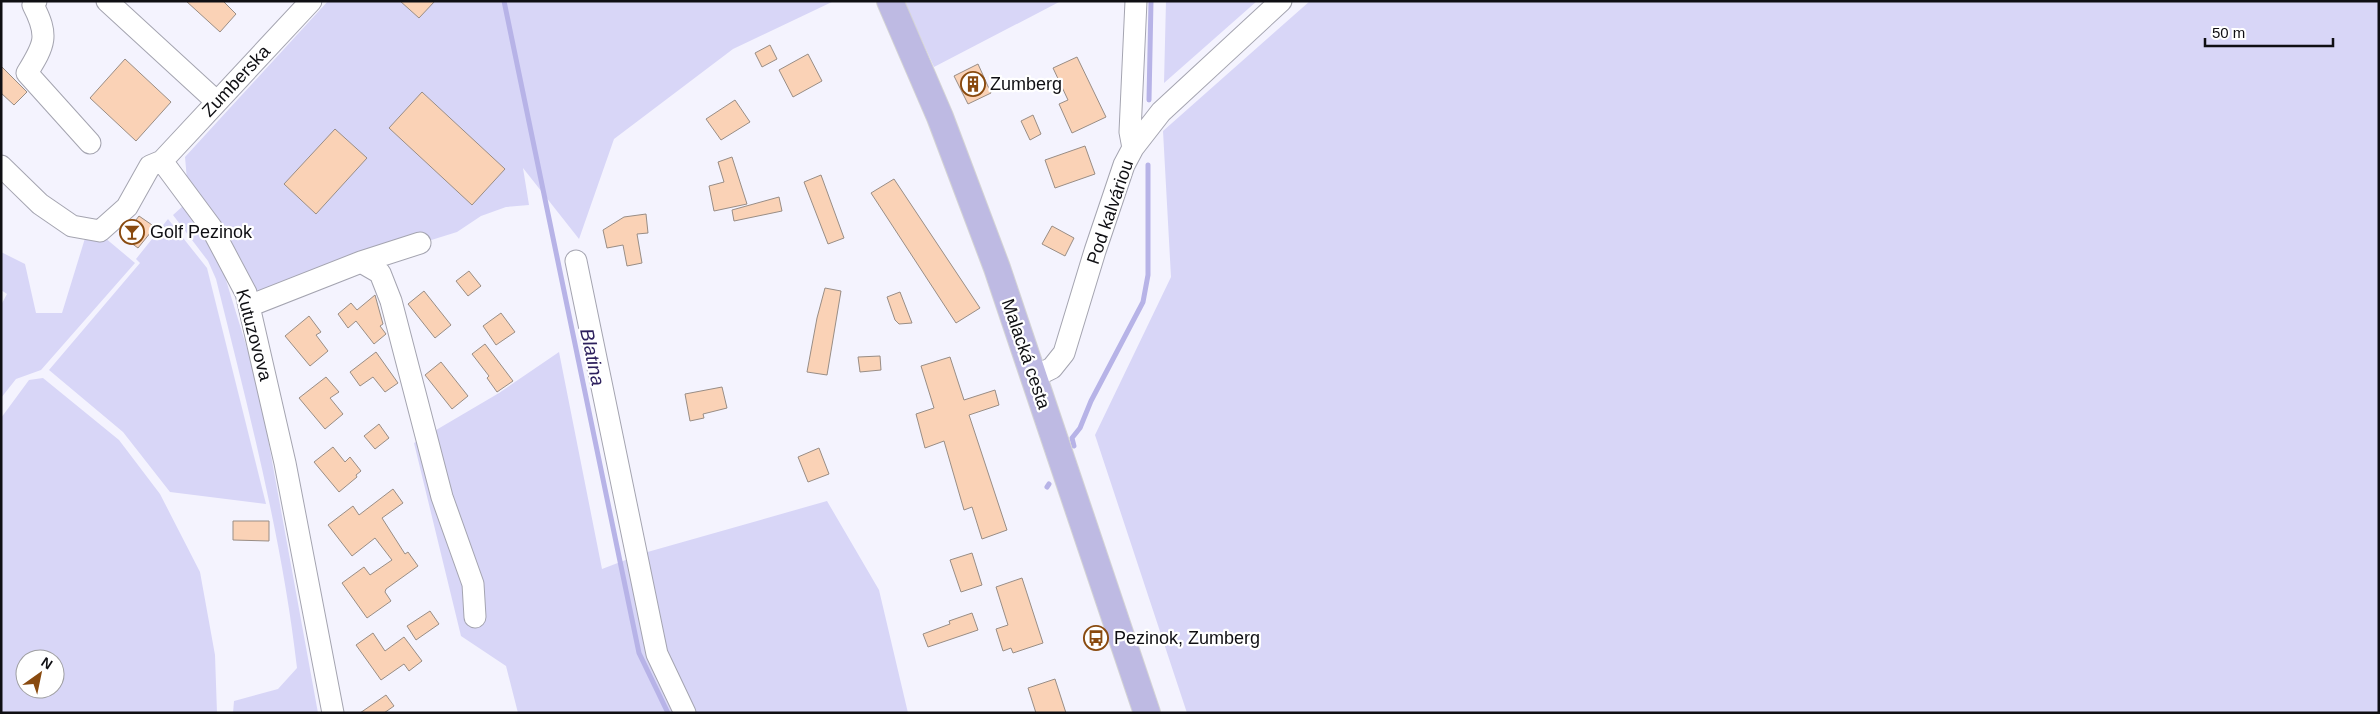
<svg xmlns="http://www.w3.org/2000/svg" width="2380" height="714" font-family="Arial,sans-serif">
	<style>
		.green { fill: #d8d6f7; fill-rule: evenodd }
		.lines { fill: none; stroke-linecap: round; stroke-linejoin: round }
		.stream { stroke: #b7b3e7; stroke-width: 5 }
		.building { fill: #fad2b6; stroke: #998d85 }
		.minor-casing { stroke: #a4a4b0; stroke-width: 23 }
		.major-casing { stroke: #d4d4d5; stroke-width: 28 }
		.minor { stroke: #fff; stroke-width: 21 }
		.major { stroke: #bebae3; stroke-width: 26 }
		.labels { text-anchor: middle; stroke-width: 4.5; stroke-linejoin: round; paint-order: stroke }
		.street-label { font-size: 18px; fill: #0f0f13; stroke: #fff }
		.poi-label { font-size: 18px; fill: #0f0f13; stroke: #fff; text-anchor: start }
		.water-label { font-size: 19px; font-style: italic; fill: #2d205d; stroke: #fff }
	</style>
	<rect width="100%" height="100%" fill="#f4f3fe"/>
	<!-- green -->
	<path class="green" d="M328,1h506l-101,48 -119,90 -35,100 -56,-71 6,37 -23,2 -25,9 -24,16 -96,30 -107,37 -12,-38 -55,-81 -2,-23z
		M904,1h157l-127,66z
		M1166,1h91l-93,82z
		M1310,1h1069v712h-1192l-92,-278 76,-158 -8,-146z
		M183,206l35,48 40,130 60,329h-85l1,-12 44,-12 19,-21c-15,-131 -49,-260 -81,-389l-8,-18 -35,-46z
		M168,219l39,49 59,236 -96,-12 -47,-60 -74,-62 91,-107 -4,-4z
		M86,235l18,2 31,26 -94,107 -25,9 -15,19v-93l6,-11 -6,-4v-38l24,12 11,49h26z
		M559,352l43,217 42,-16 183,-52 52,89 29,123h-390l-12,-47 -45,-30 -47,-193 85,-50z
		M43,378l76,62 41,54 40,78 15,83 2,58h-216v-295l28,-38zM25,659h30v30h-30z"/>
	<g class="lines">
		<!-- stream -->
		<path class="stream" d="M504,1l135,652 29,60
			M1149,100l2,-99
			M1074,446l-2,-8 8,-10 11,-27 52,-99 5,-27v-110
			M1047,487l2,-3"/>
	</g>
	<!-- building -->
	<path class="building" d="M186,1h37l13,13 -16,18z
		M400,1h35l-16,17z
		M770,45l7,14 -15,8 -7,-14z
		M808,54l14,27 -29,16 -14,-27z
		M1077,57l29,60 -34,16 -13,-29 9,-4 -15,-32z
		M125,59l46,43 -35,39 -46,-43z
		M978,64l13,29 -23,11 -14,-28z
		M1,66l26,26 -13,13 -13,-12z
		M422,92l83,77 -33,36 -83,-77z
		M735,100l15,22 -29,18 -15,-21z
		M1033,115l8,19 -11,6 -9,-19z
		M335,129l32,29 -51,56 -32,-30z
		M1085,146l10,28 -40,14 -10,-28z
		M732,157l15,47 -33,7 -5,-25 15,-4 -6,-20z
		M821,175l23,63 -16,6 -24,-62z
		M894,179l86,129 -24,15 -85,-130z
		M779,197l3,14 -48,10 -2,-11z
		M646,214l2,19 -11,1 5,29 -15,3 -4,-21 -16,3 -4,-18 21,-13z
		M139,216l16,11 -17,21 -15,-11z
		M1052,226l22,12 -9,18 -23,-12z
		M469,271l12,15 -13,10 -12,-15z
		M825,288l16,3 -14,84 -20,-3 10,-54z
		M424,291l27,34 -16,13 -27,-34z
		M900,292l12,31 -13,1 -4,-4 -8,-23z
		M375,295l8,29 -3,2 6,8 -12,10 -18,-23 -8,7 -10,-14 13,-11 6,7z
		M501,313l14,19 -19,13 -13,-19z
		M309,316l12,16 -5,3 12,16 -18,15 -25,-30z
		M485,344l28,37 -16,11 -10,-14 2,-2 -17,-22z
		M376,352l22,31 -13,9 -12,-15 -13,9 -10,-14z
		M880,356l1,14 -21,2 -2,-15z
		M950,357l14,43 31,-10 4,15 -30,10 38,115 -25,9 -10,-32 -8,3 -20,-69 -19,7 -9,-34 18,-6 -13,-42z
		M441,362l27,34 -16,13 -27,-34z
		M326,377l13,15 -9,6 13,16 -18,15 -26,-31z
		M722,387l5,21 -24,6 1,4 -14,3 -5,-27z
		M379,424l10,14 -14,11 -11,-13z
		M333,447l12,15 5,-5 11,14 -5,4 1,2 -18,15 -25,-30z
		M819,448l10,26 -21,8 -10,-25z
		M393,489l10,14 -21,15 23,36 3,-2 10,14 -32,23 -1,3 6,9 -24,17 -25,-35 22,-16 6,8 22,-15 -17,-22 -23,18 -24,-31 25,-19 6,9z
		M233,521h36v20l-36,-1z
		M972,553l10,32 -21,7 -11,-32z
		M1022,578l21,65 -30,10 -2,-5 -8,3 -7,-22 12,-4 -12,-38z
		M430,611l9,13 -23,16 -9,-14z
		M972,613l6,17 -50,17 -5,-13 27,-10 -1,-3z
		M373,633l12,18 19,-14 18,24 -13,10 -5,-7 -23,16 -25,-35z
		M1055,679l11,34h-30l-8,-25z
		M386,695l8,11 -10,7h-24z"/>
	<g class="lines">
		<defs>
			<path id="minor" d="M36,1l-3,4c16,31 12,39 -6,68l63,70
				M107,1l110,101
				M1133,148l-3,-16 6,-131
				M162,161l49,66 35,66 39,170 48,250
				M1,166l39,38 32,22 28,5 27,-24 23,-41 12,-5 149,-160
				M576,261l81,393 28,59
				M361,262l19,11 11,28 51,196 31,87 2,33
				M249,306l112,-44 59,-19
				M1034,377l18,-9 12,-15 31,-102 29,-86 9,-17 28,-36 120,-111"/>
			<path id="major" d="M890,1l50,116 57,151 150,445"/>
		</defs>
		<!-- minor casing -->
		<use href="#minor" class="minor-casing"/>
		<!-- major casing -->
		<use href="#major" class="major-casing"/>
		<!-- minor -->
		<use href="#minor" class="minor"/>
		<!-- major -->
		<use href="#major" class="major"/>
	</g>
	<!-- icons -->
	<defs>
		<symbol id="building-ring" viewBox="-11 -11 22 22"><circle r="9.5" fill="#fff" stroke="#894a0f" stroke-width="1.5"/><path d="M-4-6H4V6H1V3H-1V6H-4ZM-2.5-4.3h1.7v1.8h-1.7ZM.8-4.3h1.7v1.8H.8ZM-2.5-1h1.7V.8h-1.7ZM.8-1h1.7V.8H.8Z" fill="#894a0f"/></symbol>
		<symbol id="bar-ring" viewBox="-11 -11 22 22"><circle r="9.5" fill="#fff" stroke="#894a0f" stroke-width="1.5"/><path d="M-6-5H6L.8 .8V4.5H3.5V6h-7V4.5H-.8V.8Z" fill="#894a0f"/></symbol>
		<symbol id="bus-ring" viewBox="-11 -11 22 22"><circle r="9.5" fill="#fff" stroke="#894a0f" stroke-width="1.5"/><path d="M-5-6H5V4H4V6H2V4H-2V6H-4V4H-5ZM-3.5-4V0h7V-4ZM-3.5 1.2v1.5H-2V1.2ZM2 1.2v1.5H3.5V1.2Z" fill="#894a0f"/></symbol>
	</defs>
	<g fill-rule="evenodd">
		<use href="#building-ring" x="959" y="70" width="28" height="28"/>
		<use href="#bar-ring" x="118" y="218" width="28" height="28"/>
		<use href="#bus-ring" x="1082" y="624" width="28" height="28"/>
	</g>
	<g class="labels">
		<!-- street labels -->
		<g class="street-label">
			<text transform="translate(236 81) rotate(-47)" y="6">Zumberska</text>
			<text transform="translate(1110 212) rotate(-71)" y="6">Pod kalváriou</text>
			<text transform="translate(254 335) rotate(75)" y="6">Kutuzovova</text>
			<text transform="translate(1026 354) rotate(71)" y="6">Malacká cesta</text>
		</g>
		<!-- poi labels -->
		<g class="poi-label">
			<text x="990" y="90">Zumberg</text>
			<text x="150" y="238">Golf Pezinok</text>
			<text x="1114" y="644">Pezinok, Zumberg</text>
		</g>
		<!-- water labels -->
		<g class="water-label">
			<text transform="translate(593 357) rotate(78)" y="7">Blatina</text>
		</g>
	</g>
	<!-- border -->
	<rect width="2380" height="714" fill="none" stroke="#0f0f13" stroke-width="5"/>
	<!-- north arrow -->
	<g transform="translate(40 674) rotate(33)"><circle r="24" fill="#ffffff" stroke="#9f9fa1"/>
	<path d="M0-4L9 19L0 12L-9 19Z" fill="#894a0f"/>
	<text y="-8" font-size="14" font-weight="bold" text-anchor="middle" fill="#0f0f13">N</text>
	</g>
	<!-- scale -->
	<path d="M2205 38v8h128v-8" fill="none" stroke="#0f0f13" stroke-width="2.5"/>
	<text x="2212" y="38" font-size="15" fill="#0f0f13" stroke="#ffffff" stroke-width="4" paint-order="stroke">50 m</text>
</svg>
